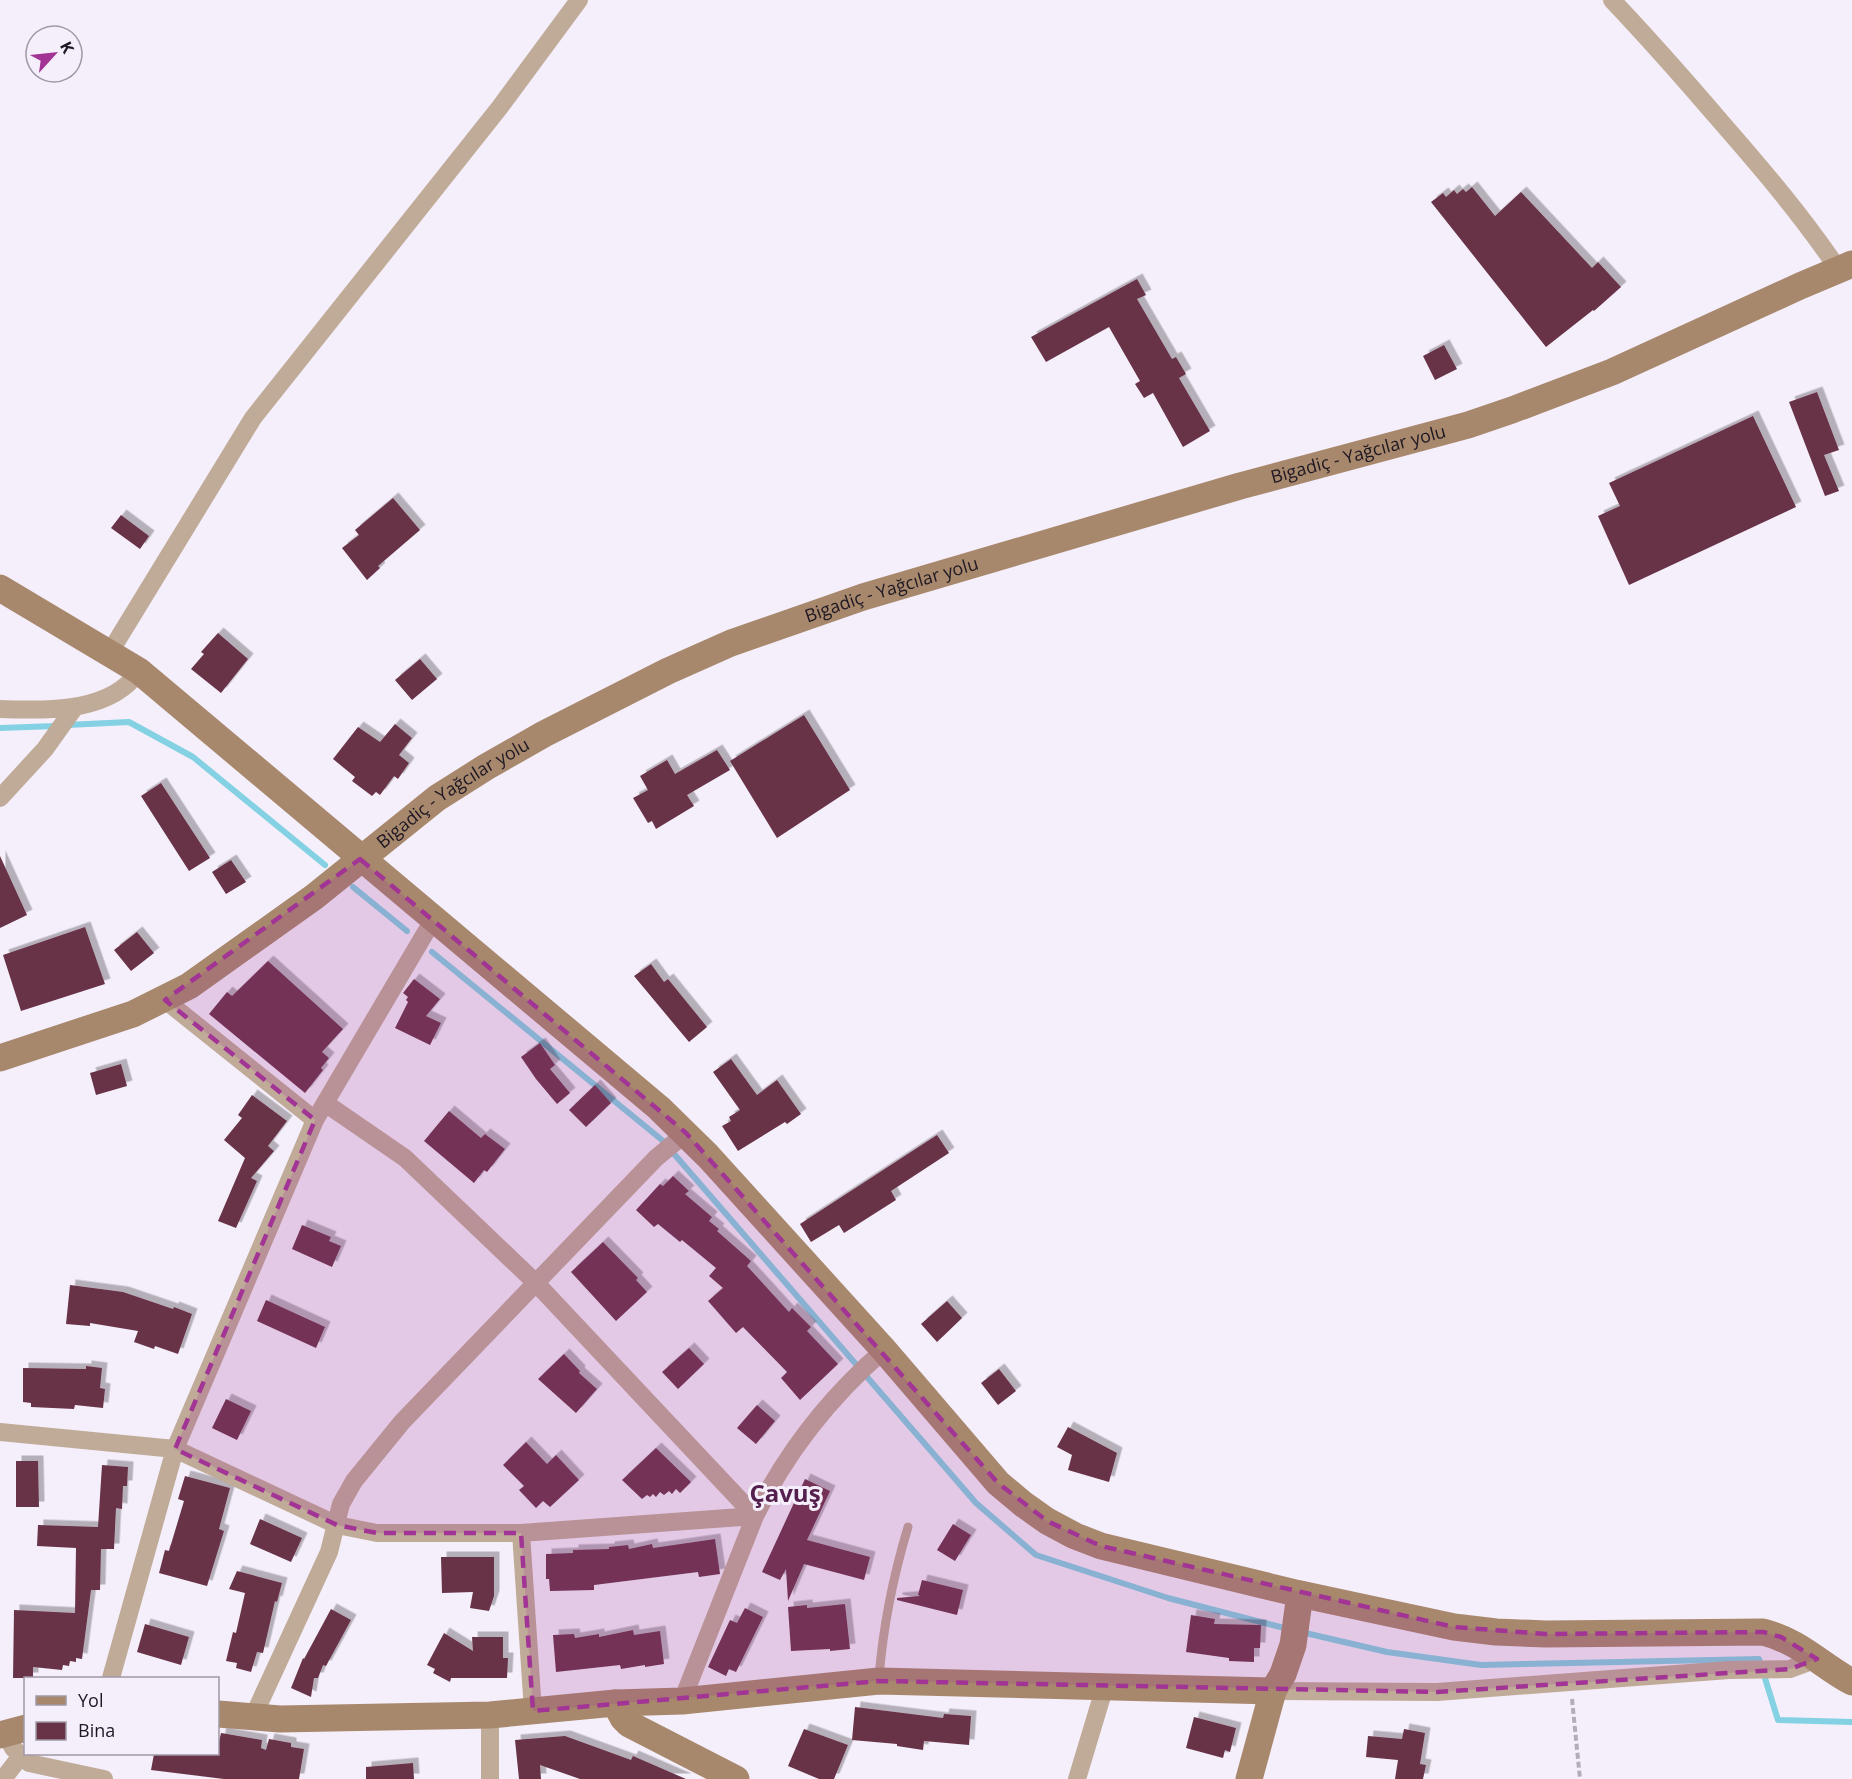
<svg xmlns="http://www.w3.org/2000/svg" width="1852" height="1779" font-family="'Open Sans',sans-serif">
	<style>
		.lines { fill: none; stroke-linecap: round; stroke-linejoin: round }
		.stream { stroke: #83d1e2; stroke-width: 6 }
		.building { fill: #683247; filter: url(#shadow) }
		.path { stroke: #b3adb9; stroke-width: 4; stroke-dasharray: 6 3; stroke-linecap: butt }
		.lane { stroke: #c0ab98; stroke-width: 9 }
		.street { stroke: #c0ab98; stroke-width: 18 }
		.secondary { stroke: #a8886d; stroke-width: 27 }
		.marked { fill: #a13494; fill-opacity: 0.2; stroke: #a13494; stroke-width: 4.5; stroke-dasharray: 12 8; stroke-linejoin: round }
		.labels { text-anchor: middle; stroke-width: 6; stroke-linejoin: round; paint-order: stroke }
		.street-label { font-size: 18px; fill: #1e1823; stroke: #f5effb }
		.district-label { font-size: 24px; font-weight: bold; fill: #541f4d; stroke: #f5effb }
	</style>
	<defs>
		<filter id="shadow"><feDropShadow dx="5.5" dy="-5.5" stdDeviation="0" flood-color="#0004"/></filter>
	</defs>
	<rect width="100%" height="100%" fill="#f5effb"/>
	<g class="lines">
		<!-- stream -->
		<path class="stream" d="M67,725l62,-3 64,35 132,108
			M0,728l56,-2
			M353,887l54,44
			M432,952l230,188 314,363 60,52 132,43 120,31
			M1301,1632l86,20 94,13 278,-6 19,61 74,2"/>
	</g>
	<!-- building -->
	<path class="building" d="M1472,187l23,29 26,-24 71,76 6,-6 23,25 -27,24 -1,-1 -47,37 -115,-145 12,-9 3,4 8,-7 3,4 6,-5 3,3z
		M1137,279l9,16 -9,4 35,60 4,-2 10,17 -7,4 31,53 -27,16 -30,-54 -9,5 -9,-14 5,-3 -31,-54 -63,35 -15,-25z
		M1444,345l13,24 -22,11 -12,-24z
		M1817,392l22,58 -15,5 15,36 -14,5 -36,-94z
		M1753,416l43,91 -167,78 -31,-69 22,-10 -11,-23z
		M393,498l27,32 -42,36 2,2 -13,12 -25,-32 17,-13 -4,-5z
		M121,515l28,21 -9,13 -29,-21z
		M218,633l30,26 -27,34 -30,-24 13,-15 -3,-2z
		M420,659l17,20 -25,21 -17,-20z
		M804,715l46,75 -73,48 -47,-77z
		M395,724l17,14 -13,17 10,8 -11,16 -4,-3 -14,19 -4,-3 -4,4 -20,-15 3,-4 -22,-18 25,-32 22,15z
		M717,750l13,20 -43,25 7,11 -38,23 -4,-8 -4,2 -15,-25 15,-8 -8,-14 27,-16 8,14z
		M161,783l49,75 -21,13 -48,-75z
		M0,856l27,59 -27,13z
		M231,860l15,22 -20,12 -14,-22z
		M85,927l20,57 -84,27 -18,-56z
		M137,932l17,21 -23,18 -17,-21z
		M268,961l75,68 -21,23 7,6 -8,10 2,2 -18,23 -96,-79 18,-22 5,4z
		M651,964l13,18 4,-3 39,48 -18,15 -55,-66z
		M414,979l26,20 -14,17 15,7 -11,22 -35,-17 13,-26 -2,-2 2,-3 -5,-4z
		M540,1043l15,22 -5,4 20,24 -13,11 -21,-25 -15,-22z
		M731,1059l26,36 20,-15 24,34 -14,10 -2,-2 -47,29 -16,-25 9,-5 -2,-4 11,-7 -27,-38z
		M121,1064l6,22 -31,9 -6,-22z
		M595,1085l16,18 -25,24 -17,-17z
		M252,1095l35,26 -19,25 6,5 -23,27 6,3 -21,47 -18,-7 27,-63 -21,-18 18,-22 -4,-3z
		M449,1111l32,27 4,-4 20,15 -18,23 -3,-2 -10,13 -50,-42z
		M937,1135l12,18 -58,38 5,9 -52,33 -5,-8 -28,17 -11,-18z
		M673,1176l16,15 -4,3 27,23 -3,4 10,8 -2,2 34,30 -4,5 42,46 3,-4 19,19 -4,4 31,33 -38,36 -19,-22 6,-6 -44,-45 -7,6 -28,-32 15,-13 -14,-12 7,-8 -34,-28 -2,2 -22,-18 -4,3 -18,-17 24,-26 3,2z
		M302,1225l29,12 -2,4 12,5 -9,21 -40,-18z
		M603,1242l35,36 -2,2 11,12 -31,29 -45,-49z
		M70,1285l53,7 50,17 1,-2 18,7 -14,40 -23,-8 -1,3 -20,-7 4,-11 -48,-8v3l-24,-2z
		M266,1300l59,27 -9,21 -59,-27z
		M947,1301l15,17 -25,24 -16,-18z
		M689,1348l15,16 -26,25 -16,-17z
		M564,1354l16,17 -1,2 18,16 -21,24 -38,-34z
		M86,1366l16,2 -2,20 5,1 -2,19 -28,-3 -1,4 -43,-2v-4l-8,-1v-34l63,1z
		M999,1369l17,22 -18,14 -17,-22z
		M226,1399l25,12 -14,29 -25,-12z
		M757,1405l18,16 -19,23 -19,-16z
		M1068,1427l49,26 -8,29 -41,-12 4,-15 -15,-8z
		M526,1442l21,22 9,-9 23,25 -29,27 -7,-6 -7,7 -17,-18 5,-4 -21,-21z
		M656,1448l35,34 -11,11 -4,-4 -4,5 -3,-3 -5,4 -4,-3 -4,5 -3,-3 -3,3 -3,-2 -5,4 -20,-19z
		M16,1461h22l1,46h-23z
		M102,1465l26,2 -1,19h-4l-1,23 -6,-1 -2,41h-13l-1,41h-9l-9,69 -6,-1v4l-6,-1 -1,5 -6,-1 -1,5 -29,-3v11h-20l1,-68 61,3 1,-65 -39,-2 1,-21 60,2z
		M185,1476l45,12 -11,41 5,2 -17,55 -48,-13 6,-23 4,1 15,-50 -6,-2z
		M805,1479l25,12 -23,49 63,17 -6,23 -60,-16 -16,37 -2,-32 -6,11 -18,-8z
		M260,1519l42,19 -11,24 -41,-18z
		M953,1524l18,11 -16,26 -18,-11z
		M715,1539l5,35 -21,3 -1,-5 -104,13v5l-44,1 -1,-12h-3v-25l27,-1v-3l36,-1v-2l19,-2 1,4 23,-5 1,4z
		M441,1557h53v39l-5,15 -19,-3 3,-16 -31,1z
		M237,1571l45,12 -5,19 -2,-1 -12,52 -6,-1 -6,20 -15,-4 1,-5 -11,-2 7,-29 3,1 9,-40 -16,-4z
		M922,1580l41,10 -6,25 -60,-15v-2l23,-2 -2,-1z
		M845,1604l5,45 -20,2v-2l-39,2 -3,-44 19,-2v3z
		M745,1608l18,9 -27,55 -7,-3 -3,7 -18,-9 22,-47 7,3z
		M331,1609l20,11 -25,46 -3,-1 -5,13h-4l-3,19 -20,-9 12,-30 1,1z
		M1191,1615l24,4 -1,5 47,1 -1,23h-6v14l-25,-1v-3l-43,-6z
		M145,1624l44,13 -8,28 -44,-13z
		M633,1630l1,5 26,-4 4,33 -19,3v-2l-24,4 -1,-4 -64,7 -3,-37 21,-1 1,4 24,-4v3z
		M444,1633l29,18 -1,-14h31v21h5l-1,20h-56l-1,4 -17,-9 2,-4 -8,-4z
		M855,1707l88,11 1,-4 27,2 -2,29 -45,-4 -1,9 -26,-4v-2l-45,-4z
		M1194,1717l42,11 -6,24 -5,-2 -2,8 -37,-10z
		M804,1729l44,16 -14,34h-15l-31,-13z
		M1404,1729l21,4 -5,31 6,1 -3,14h-28l3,-19 -32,-3 2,-21 34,3z
		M221,1733l41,7 -1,8 5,2 3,-11 22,4v4l13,2 -5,30h-75l-73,-9 3,-16h64v-12h1z
		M565,1736l66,24 2,-4 53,23h-106l-40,-14 1,14h-22l-4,-39z
		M413,1763l1,16h-48v-12z"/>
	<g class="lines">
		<!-- path -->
		<path class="path" d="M1572,1699l8,80"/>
		<!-- lane -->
		<path class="lane" d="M879,1678c4,-52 14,-101 29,-151"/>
		<!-- street -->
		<path class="street" d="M1612,0c38,40 74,81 110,123 41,47 81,94 116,146
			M110,652l143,-234 247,-311 79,-107
			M0,709c45,1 110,5 139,-38
			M0,798l45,-49 30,-42
			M165,1000l150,120
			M325,1103l80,55 131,125 219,233
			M0,1432l175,17 162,76 40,8h144l234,-17
			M521,1533l12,178
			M111,1678l64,-229 140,-329 118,-200
			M1273,1691l164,1 292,-22 61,-1 27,-10
			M682,1701l73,-185c31,-63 76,-120 129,-166
			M490,1715v64
			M253,1717l76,-165 12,-48 13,-23 48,-59 254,-264 30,-25
			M6,1734l7,14 16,15 75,16
			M3,1779l17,-22
			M1077,1779l28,-93"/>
		<!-- secondary -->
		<g class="secondary">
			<path d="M0,588l139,83 520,437 49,48 176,194 114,133 25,21 24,17 28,15 26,10 199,48 154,33 42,5 50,2 217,-2c38,10 56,32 89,50"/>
			<path id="s1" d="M0,1058l133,-44 56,-28 125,-89 123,-99 49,-31 58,-33 124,-63 63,-28 132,-46 377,-111 228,-61 44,-15 100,-38 188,-86 52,-22"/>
			<path d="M615,1703l8,15 6,6 107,55"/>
			<path d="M218,1714l62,5 210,-4 125,-12 67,-2 197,-20 394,10"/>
			<path d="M0,1735l26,-7"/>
			<path d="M1249,1779l24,-88 10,-17 10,-29 7,-51"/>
		</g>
	</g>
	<!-- marked area -->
	<path class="marked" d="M360,859l326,274 312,350 49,38 54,25 353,81 92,7 217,-2 18,5 36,22 -27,10 -353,23 -558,-11 -346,30 -12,-178h-144l-40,-8 -162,-76 140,-329 -150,-120z"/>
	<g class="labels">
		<!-- street labels -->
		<g class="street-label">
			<text dy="6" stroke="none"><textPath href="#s1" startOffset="1502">Bigadiç - Yağcılar yolu</textPath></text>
			<text dy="6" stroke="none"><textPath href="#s1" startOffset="1016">Bigadiç - Yağcılar yolu</textPath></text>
			<text dy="6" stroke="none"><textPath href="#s1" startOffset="530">Bigadiç - Yağcılar yolu</textPath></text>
		</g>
		<!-- district labels -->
		<g class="district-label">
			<text x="785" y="1502">Çavuş</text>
		</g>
	</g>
	<!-- legend -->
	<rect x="24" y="1677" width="195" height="78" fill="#f5effb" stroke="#9f99a5" stroke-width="1.5"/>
	<rect x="36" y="1696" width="30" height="9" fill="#a8886d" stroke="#9f99a5" stroke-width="1.5"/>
	<text x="78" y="1707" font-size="18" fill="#1e1823">Yol</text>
	<rect x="36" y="1722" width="30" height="18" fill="#683247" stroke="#9f99a5" stroke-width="1.5"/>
	<text x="78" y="1737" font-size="18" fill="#1e1823">Bina</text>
	<!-- north arrow -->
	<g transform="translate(54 54) rotate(63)"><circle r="28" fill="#f5effb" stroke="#9f99a5" stroke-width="1.5"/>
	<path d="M0-4.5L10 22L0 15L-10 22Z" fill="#a13494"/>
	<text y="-9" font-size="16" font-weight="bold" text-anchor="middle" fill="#1e1823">K</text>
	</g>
</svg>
